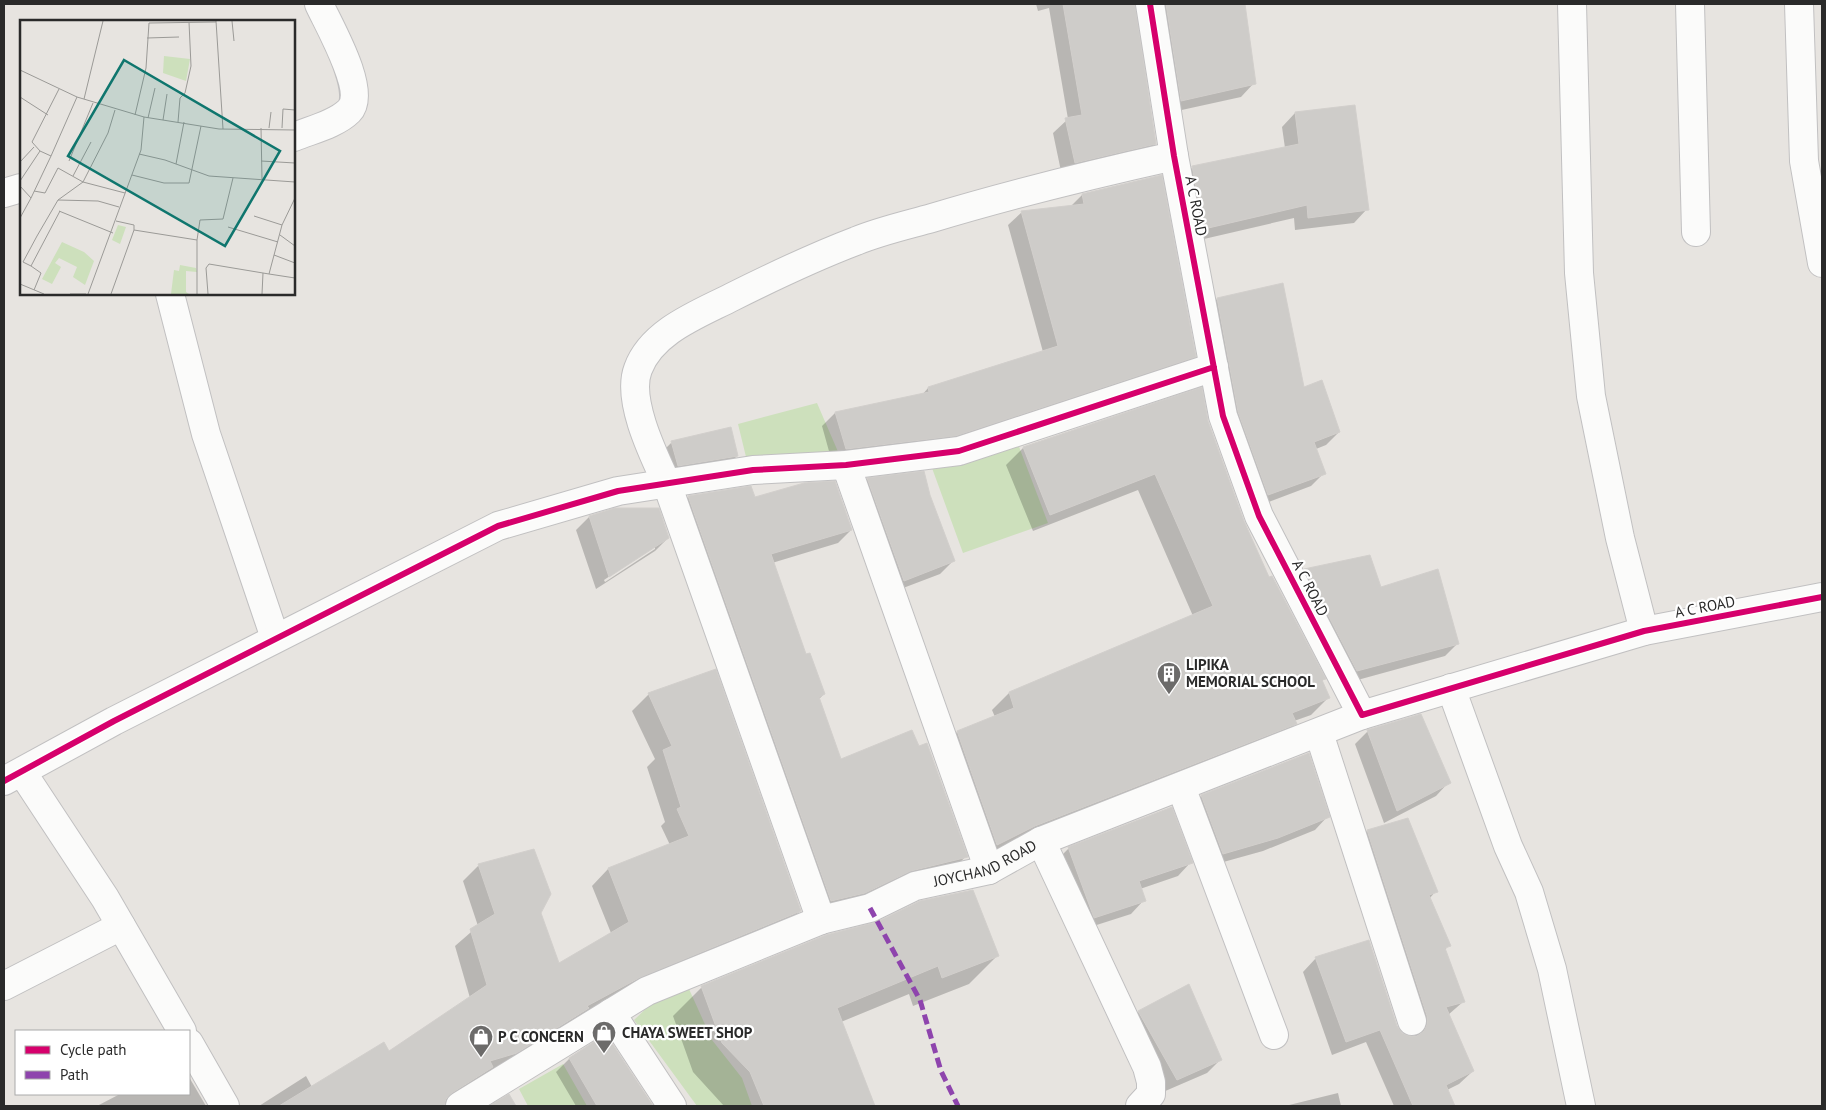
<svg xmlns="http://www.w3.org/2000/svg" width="1826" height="1110" font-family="'PT Sans',sans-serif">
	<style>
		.grass { fill: #cde0bc }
		.shadow { fill: #0003; fill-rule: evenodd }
		.building { fill: #ceccc9; stroke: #d2cfcc }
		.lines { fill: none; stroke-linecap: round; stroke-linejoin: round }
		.minor-casing { stroke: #c1c0c1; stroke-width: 30 }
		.minor { stroke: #fbfbfa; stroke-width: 28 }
		.quiet { stroke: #8e44ad; stroke-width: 5; stroke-dasharray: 10 5; stroke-linecap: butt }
		.cycleway-casing { stroke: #fff; stroke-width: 9 }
		.cycleway { stroke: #d6006c; stroke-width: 6 }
		.labels { text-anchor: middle; stroke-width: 4.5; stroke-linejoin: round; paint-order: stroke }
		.street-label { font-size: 15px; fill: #2a2a2a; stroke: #fff }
		.poi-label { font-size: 15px; font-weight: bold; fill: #2a2a2a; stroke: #fff; text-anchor: start }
		.inset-road { fill: none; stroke: #9b9a97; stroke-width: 1 }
		.view { fill: #0f766e; fill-opacity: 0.15; stroke: #0f766e; stroke-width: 2.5 }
		.inset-edge { fill: none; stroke: #2a2a2a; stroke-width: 2.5 }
	</style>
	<rect width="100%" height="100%" fill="#e7e4e0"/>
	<!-- grass -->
	<path class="grass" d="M817,403l22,51 -92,7 -9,-37z
		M1018,444l30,79 -85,30 -31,-85z
		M689,989l23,51 30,38 10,28h-55l-63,-86 20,-19z
		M563,1064l24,42h-59l-9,-17z"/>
	<!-- shadow -->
	<path class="shadow" d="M1036,4h98l21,140 -13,13 -80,19 -9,-43 15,-14 -19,-111 -11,3z
		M1145,4h99l10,79 -13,14 -73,16z
		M1295,113l72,96 -13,14 -59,7 -1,-12 -103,24 -12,-61 13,-13 93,-20 -3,-21z
		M1161,176l34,180 -14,13 -240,79 -109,14 -10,-36 13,-13 87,-18 6,-7 115,-36 -35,-127 14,-13 49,-6 11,-11z
		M1217,299l86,89 36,44 -13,13 -10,4 8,24 -13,13 -56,21 -51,-195z
		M1201,389l6,32 36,101 26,56 55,101 -3,3 7,16 -17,17 -17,6 1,3 -17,17 -298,121 -40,-113 17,-17 38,-15 -3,-7 17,-17 184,-77 -55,-126 -105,41 -27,-66 17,-17z
		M672,442l65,14 -13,13 -59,9 -6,-23z
		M868,479l61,16 25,65 -14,14 -50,19 -35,-101z
		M688,497l66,2 97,31 -13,13 -66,20 34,93 18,38 -5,5 21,61 126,96 -13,14 -135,44 -143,-404z
		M615,509l53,29 -13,13 -59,38 -20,-59 13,-13zM655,546v3l-50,33 -1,-2z
		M1305,570l153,73 -13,13 -102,28 -51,-101z
		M715,671l85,240 -16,16 -285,142 -13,4 -43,33h-184l47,-30 6,11 76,-35 82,-54 -15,-52 23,-20 -15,-45 16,-16 61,48 18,52 53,-32 -19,-47 16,-17 62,-24 -9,-19 4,-4 -18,-55 8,-8 -23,-48 17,-17z
		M1368,731l81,51 -13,14 -52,27 -29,-79z
		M1308,754l20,62 -13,14 -52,21 -54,15 -21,-57 13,-13z
		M1367,831l69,60 -7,8 20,46 -4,5 19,51 -16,14 25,56 -14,13 -12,6 7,16h-60l-28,-64 -34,13 -29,-83 13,-14 80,69 5,7 14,3 -61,-193z
		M1069,848l122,14 -13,14 -38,13 4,11 -13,14 -50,16 -26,-68z
		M998,955l-29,29 -56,22 -4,-12 -68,28 34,84h-151l-31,-34 -20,-56 29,-29z
		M1139,1012l81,48 -13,13 -44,19 -38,-67z
		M606,1036l47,70h-77l-20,-34 13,-13z
		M189,1077l17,29h-109l23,-12h69z
		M1338,1093l3,13h-56z"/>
	<!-- building -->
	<path class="building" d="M1063,4h72l21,140 -81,19 -10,-45 17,-3z
		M1166,4h79l11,80 -75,17z
		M1355,105l14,105 -61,8 -1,-13 -103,24 -12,-63 107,-22 -4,-32z
		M1162,175l34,182 -240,79 -110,13 -11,-37 94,-20 -1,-5 130,-41 -37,-135 63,-7 -2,-10z
		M1283,283l21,104 18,-7 18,52 -26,10 12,32 -58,21 -30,-83 -21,-114z
		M1202,387l6,34 36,100 25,56 3,-1 54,103 -4,1 8,18 -38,15 5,11 -262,102 -38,19 -40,-114 57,-23 -5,-16 204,-86 -58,-132 -105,41 -27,-68z
		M731,427l7,29 -60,10 -7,-25z
		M924,471l6,24 25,66 -51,20 -37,-103z
		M835,481l17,49 -81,24 35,100 4,-1 15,41 -6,3 22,62 71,-29 7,16 8,-3 41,114 -57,14 -46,22 -34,8 -143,-405 63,-10 4,11 49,-14z
		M615,508h44l10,30 -60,39 -20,-61z
		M1370,555l11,32 57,-18 21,75 -102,27 -53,-102z
		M716,669l85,242 -162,67 -52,28 2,2 -72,45 -27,8 3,6 -41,26 -6,6 -2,7h-165l105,-64 5,9 98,-66 -17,-56 25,-15 -17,-50 56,-15 17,45 -10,19 18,50 70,-41 -21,-54 81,-32 -12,-27 4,-2 -18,-57 9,-4 -24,-53z
		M1421,714l30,69 -54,28 -30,-81z
		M1309,753l21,64 -52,21 -55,16 -22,-59z
		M1172,807l21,56 -54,18 7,20 -52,17 -26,-71z
		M1408,818l30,74 -9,3 22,51 -6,2 20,54 -19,5 28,64 -28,14 9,21h-42l-33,-76 -34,12 -31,-85 54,-17 28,86 5,7 7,3h8l7,-5 3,-7v-8l-60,-186z
		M973,890l26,66 -57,22 -4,-12 -101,42 38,98h-111l-14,-34 -28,-29 -21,-57 125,-51 51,-13 43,-21z
		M1189,984l33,76 -45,20 -39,-69z
		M606,1034l47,72h-56l-28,-48z
		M509,1094l7,12h-27z"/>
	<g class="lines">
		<defs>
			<g id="minor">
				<path d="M1150,4l24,152 49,260 36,100 103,199 282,-84 178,-34"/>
				<path d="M1572,4l7,269 12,123 29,142 24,93"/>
				<path d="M1690,4l6,228"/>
				<path d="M1799,4l5,157 18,102"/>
				<path d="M294,137c17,-7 42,-13 55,-26 19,-19 -21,-87 -30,-107"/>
				<path d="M4,193l17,-5"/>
				<path d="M170,294l36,140 69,204"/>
				<path d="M846,465l143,405"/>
				<path d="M1451,688l57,158 21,46 23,77 29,137"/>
				<path d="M1319,733l93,288"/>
				<path d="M22,772l83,126 77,133"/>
				<path d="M4,781l110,-60 384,-195 120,-35 135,-21 93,-5 113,-14 255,-84"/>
				<path d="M1181,787l93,248"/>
				<path d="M1041,841l106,226 4,15v12l-11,12"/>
				<path d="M821,920l-154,-436c-13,-28 -41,-84 -29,-115 14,-38 61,-55 94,-72 40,-20 82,-40 124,-56 24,-10 51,-16 76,-23 80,-24 161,-44 242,-62"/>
				<path d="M4,986l117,-60"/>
				<path d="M611,1013l61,93"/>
				<path d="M189,1043l36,63"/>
				<path id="s1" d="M460,1106l187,-115 174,-71 49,-12 45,-22 74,-16 52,-29 321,-126"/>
			</g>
		</defs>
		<!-- minor casing -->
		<use href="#minor" class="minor-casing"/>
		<!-- minor -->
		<use href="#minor" class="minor"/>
		<!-- quiet -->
		<path class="quiet" d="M870,908l50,92 21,71 17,35"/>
		<defs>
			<path id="cycleway" d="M1150,4l24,152 49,260 36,100 103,199 282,-84 178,-34
				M4,781l110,-60 384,-195 120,-35 135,-21 93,-5 113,-14 255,-84"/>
		</defs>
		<!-- cycleway casing -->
		<use href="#cycleway" class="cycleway-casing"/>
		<!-- cycleway -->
		<use href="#cycleway" class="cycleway"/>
	</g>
	<!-- icons -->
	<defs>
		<symbol id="building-pin" viewBox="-11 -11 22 30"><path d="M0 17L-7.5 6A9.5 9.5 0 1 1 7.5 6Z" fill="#6c6b6a" stroke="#fff"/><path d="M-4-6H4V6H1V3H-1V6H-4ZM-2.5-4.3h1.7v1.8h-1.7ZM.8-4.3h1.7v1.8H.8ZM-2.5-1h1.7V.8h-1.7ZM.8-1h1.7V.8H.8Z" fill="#fff"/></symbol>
		<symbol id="shop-pin" viewBox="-11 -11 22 30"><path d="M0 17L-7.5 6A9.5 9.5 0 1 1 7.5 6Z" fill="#6c6b6a" stroke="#fff"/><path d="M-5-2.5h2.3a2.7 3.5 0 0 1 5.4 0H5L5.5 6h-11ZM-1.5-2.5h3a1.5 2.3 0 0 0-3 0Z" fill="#fff"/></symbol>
	</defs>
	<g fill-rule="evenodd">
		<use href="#building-pin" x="1155" y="660" width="28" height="38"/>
		<use href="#shop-pin" x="590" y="1019" width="28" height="38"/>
		<use href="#shop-pin" x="467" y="1023" width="28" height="38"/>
	</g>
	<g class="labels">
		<!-- street labels -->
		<g class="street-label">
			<text transform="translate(1196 206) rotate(79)" y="5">A C ROAD</text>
			<text transform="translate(1310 588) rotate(63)" y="5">A C ROAD</text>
			<text transform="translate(1705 607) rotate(-11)" y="5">A C ROAD</text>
			<text dy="5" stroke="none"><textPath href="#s1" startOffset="582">JOYCHAND ROAD</textPath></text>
		</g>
		<!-- poi labels -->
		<g class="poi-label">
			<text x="1186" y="670">LIPIKA<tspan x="1186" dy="17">MEMORIAL SCHOOL</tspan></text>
			<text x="622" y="1038">CHAYA SWEET SHOP</text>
			<text x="498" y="1042">P C CONCERN</text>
		</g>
	</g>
	<!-- overview -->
	<g transform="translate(20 20)">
		<rect width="275" height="275" fill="#e7e4e0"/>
		<path d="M98,205l8,2 -6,17 -8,-4zM42,222l22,10 10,9 -9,24 -12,-8 4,-10 -18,-9 -4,5 6,4 -9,17 -10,-5zM160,245l16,3 1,4 -11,-1v21l3,2h-18l3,-24 5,1z" fill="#cde0bc"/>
		<path d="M144,36l26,3 -4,22 -23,-8z" fill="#cde0bc"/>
		<path class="inset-road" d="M196,1l7,108M212,1l2,20M127,18l32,-1M0,50l57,27 67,20 -3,33 -53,144M39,69l-27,53 8,9 11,5 26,-59M0,77l28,18M64,79l19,-78M115,95l11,-47 3,-45 67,-1M124,97l75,12 76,1M128,98l7,-30M143,100l4,-26M158,102l2,-24 5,-5 6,-27 -2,-44M241,108l1,51M249,108l2,-16M262,108l1,-19 12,1M119,134l26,6 44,16 86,6M49,141l24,-58M241,141l34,2M0,142l14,-15M156,144l8,-42M112,155l32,8h25l12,-57M53,156l18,-34M0,161l20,-30M0,166l11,12 -11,20M14,171l11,2 13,-25 25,14 42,11M11,178l20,-42M38,180l40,1 21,6M39,191l54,22M234,196l28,9M96,201l18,4v5M208,207l50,15M260,215l15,11M254,235l21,8M11,246l-8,-4 14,-26 21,-36 25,-18 25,-49 7,-23M249,254l26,4M0,264l24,10M14,270l7,-17 -10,-7 29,-55M50,274h16M91,274l23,-64 63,10 3,-20 23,-1 10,-41M177,274v-54M188,274l-2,-26 3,-4 60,10 13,-49 13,-27M242,274l1,-21"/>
		<path class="view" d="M104,40l156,91 -55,95 -157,-90z"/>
		<rect width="275" height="275" class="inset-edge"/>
	</g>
	<!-- border -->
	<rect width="1826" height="1110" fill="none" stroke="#2a2a2a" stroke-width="10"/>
	<!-- legend -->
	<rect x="15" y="1030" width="175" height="65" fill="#ffffff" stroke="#aaaaaa"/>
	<rect x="25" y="1046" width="25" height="8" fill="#d6006c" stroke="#aaaaaa"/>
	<text x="60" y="1055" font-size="15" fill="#2a2a2a">Cycle path</text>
	<rect x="25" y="1071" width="25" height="8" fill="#8e44ad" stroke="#aaaaaa"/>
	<text x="60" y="1080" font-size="15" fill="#2a2a2a">Path</text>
</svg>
